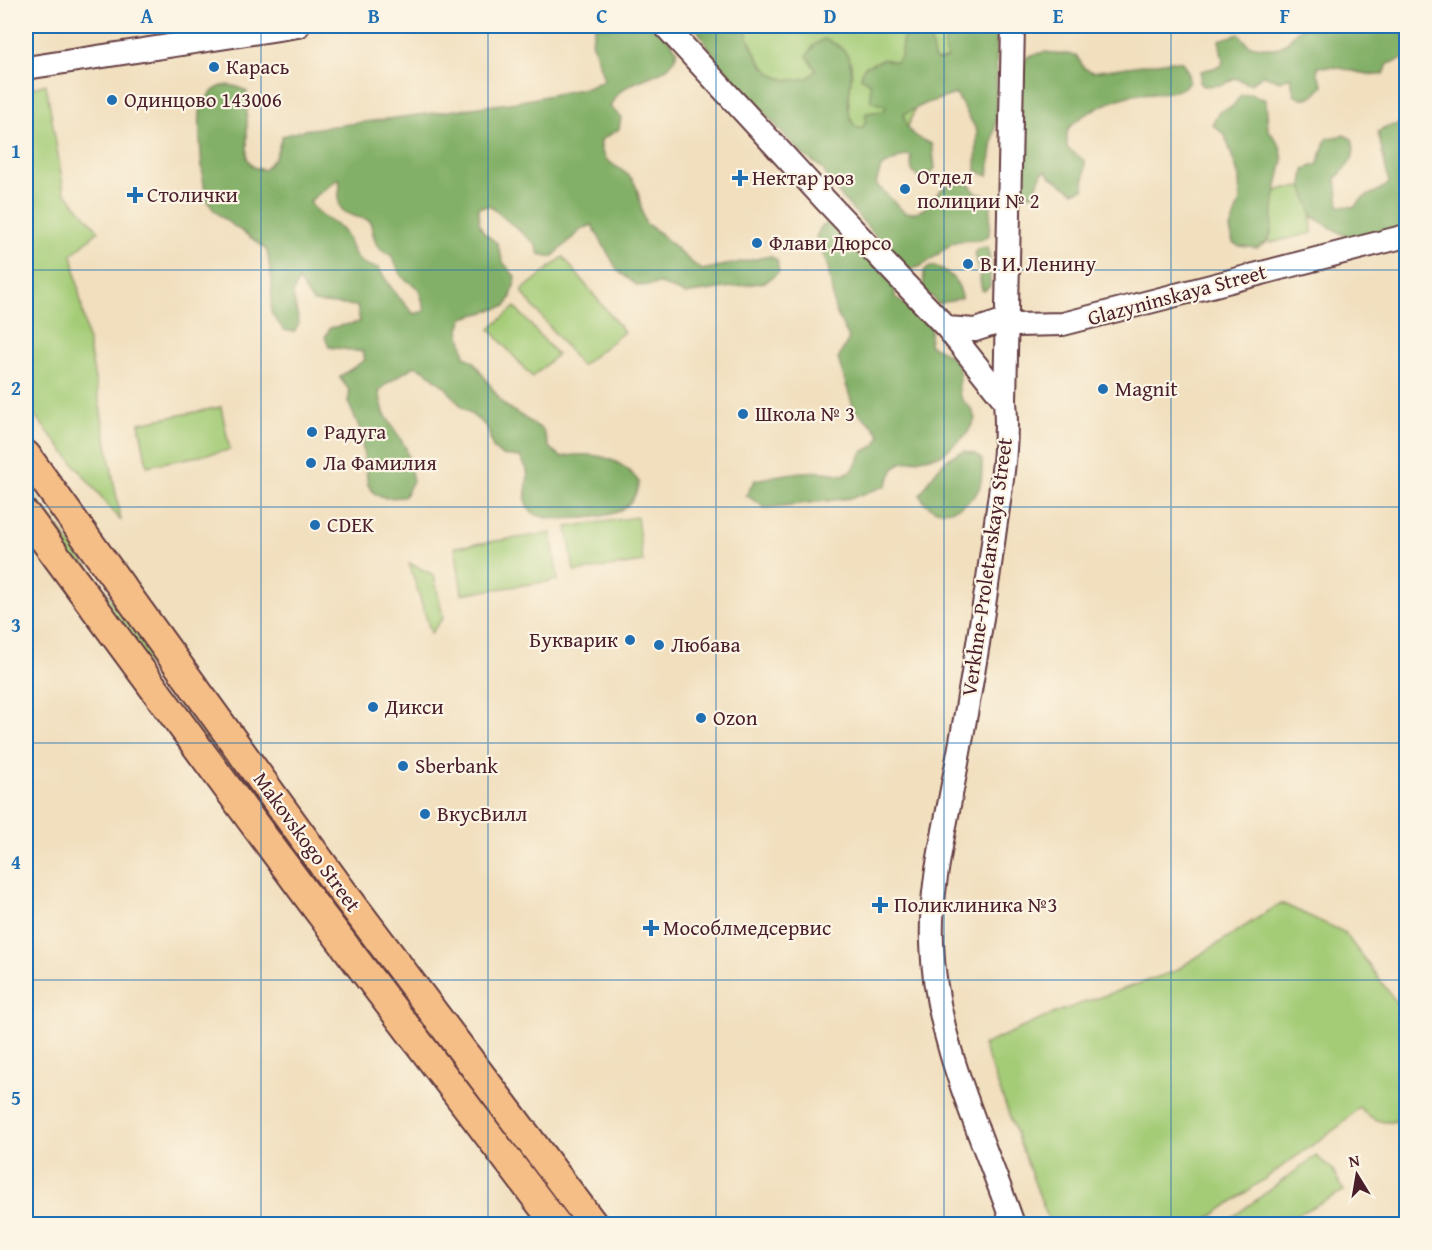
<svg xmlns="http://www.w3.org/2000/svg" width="1432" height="1250" font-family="'Gentium Book Plus',serif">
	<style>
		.green { fill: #a4cc77; stroke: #777651; stroke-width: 1.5 }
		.forest { fill: #83b068; stroke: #66684a; stroke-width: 1.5; fill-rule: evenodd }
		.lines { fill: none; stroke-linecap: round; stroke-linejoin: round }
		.minor-casing { stroke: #633c41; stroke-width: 26 }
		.major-casing { stroke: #633c41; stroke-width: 32 }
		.minor { stroke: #fff; stroke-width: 22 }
		.major { stroke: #f6be87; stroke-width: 28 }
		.grid { fill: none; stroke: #1f6fb2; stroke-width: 1.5; stroke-opacity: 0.55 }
		.poi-dot { fill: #1f6fb2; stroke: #fcf5e5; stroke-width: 2 }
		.labels { text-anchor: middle; stroke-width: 4.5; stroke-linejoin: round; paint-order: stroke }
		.poi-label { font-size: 21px; fill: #4a1f2b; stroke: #fcf5e5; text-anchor: start }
		.street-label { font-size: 21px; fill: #4a1f2b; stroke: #fcf5e5 }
		.neatline { fill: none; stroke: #1f6fb2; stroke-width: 2 }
		.grid-label { font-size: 20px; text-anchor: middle; font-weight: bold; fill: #1f6fb2 }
	</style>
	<rect width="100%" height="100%" fill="#fcf5e5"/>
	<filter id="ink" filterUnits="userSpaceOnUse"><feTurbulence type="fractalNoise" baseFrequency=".0167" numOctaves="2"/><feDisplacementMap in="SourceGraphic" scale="12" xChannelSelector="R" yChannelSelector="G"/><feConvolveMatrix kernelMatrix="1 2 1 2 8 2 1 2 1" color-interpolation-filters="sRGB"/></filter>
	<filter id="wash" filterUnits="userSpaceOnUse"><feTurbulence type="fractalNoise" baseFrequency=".008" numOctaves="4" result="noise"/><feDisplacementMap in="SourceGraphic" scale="24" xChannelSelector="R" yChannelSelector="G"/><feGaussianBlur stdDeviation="1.35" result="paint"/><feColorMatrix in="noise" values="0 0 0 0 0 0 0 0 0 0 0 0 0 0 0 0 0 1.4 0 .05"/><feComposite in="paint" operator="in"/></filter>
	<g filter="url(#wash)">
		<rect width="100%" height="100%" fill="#f1dfbe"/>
		<!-- green -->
		<path class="green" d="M701,26h287l-67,68 -14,35 -56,55z
			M46,84l18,107 35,40 -27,23 49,267 -95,-116v-315z
			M1310,187l2,46 -42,10 -12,-46 28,-9z
			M563,257l61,75 -43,34 -60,-75z
			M515,307l42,48 -25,22 -42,-48z
			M221,407l9,43 -83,16 -8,-43z
			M26,485l554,739h-13l-541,-723z
			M637,517l6,45 -69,10 -7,-45z
			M551,533l7,47 -96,14 -7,-47z
			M409,563l25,12 9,43 -12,15z
			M1281,903l63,29 62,83v101c-17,11 -34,6 -47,-9l-21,20 -126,89 -18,8h-144l-67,-179 77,-34 115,-40z
			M1316,1156l16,13 12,22 -65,33h-40l-6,-7z"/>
		<!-- forest -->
		<path class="forest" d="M595,26h63l19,24c-4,34 -54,21 -67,57l11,10 -2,12 -18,11c-3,23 17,24 30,38 10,11 8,33 15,46 22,12 35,33 56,46l68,-14 7,4 2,12 -13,10 -81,12 -24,-10 -23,2 -20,-15 -26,-46 -10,4 -30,28 -13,-3 -4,-10 -45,-38 -11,1v16l5,10 13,10 6,19 13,16 -5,19 -5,9 -43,12 -4,12 6,26 9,6 29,42 40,26 6,17 12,10c30,-6 59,-1 78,25 -1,11 -9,24 -20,29 -14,7 -74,12 -86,2 -15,-12 -2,-28 -6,-43 -2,-5 -5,-9 -7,-13l-19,-2 -8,-7 -6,-21 -25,-20 -16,-19 -22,-18 -10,-4 -28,18 -7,8 5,21 22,35 7,33 -9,16 -18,1 -11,-4 -7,-9 -8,-56 -12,-27 2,-11 -11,-14 26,-17 -2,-8 -34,-5 -4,-10 5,-9 30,-6 -3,-16 -44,-4 -15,-22 -5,15 6,28 -5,9 -10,-2 -13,-17 1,-32 -5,-30c-15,-17 -51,-31 -60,-51 -4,-10 -10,-82 -6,-91 9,-22 25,-31 46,-17v66l6,9 11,3 12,-14 6,-20 22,-6 213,-28 73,-15 14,-7 -12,-39zM339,178c2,8 0,11 0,19 -2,20 18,18 31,24 5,17 3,28 21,34l11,22 17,12 6,22 -11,3 -19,-21 -17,-25c-30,-4 -22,-23 -37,-39 -12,-11 -23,-11 -31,-28z
			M695,26h49c9,25 20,56 52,54 9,-1 15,-2 20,-10l-9,-14 7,-11 10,-6c54,18 7,63 33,89h4l4,-4 1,-11 18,-2 2,-5 -15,-4 -1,-19 -9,-6 3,-10 20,-8 11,3 6,-5 1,-16 9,-15h17l6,32 4,3 10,-3 -4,-10 2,-10 12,-5 18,2 3,-9h18l-1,94 -8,56 -12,-5 1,-40 -21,-37 -29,9 -23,11c1,18 13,24 28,30l3,24 -6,7 -9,3c-13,-8 -7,-11 -9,-22l-5,-1 -25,12 -5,17 28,28c34,7 24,-35 65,-28l7,9 9,2 6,9 -2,31c-9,10 -24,2 -36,8 -12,6 -32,31 -49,25l-72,-82 -9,-17 -22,-16 -84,-92z
			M1307,26h99v32l-18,6 -4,10 -5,1c-20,0 -42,-11 -61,-8l-1,5 6,13c-6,11 -17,16 -28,11l-5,-19 -10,4 -17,-6c-17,11 -8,11 -28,3l-13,7 -19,1 -3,-4 1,-11 20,-5 2,-5 -4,-21 20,-6 10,11c9,1 23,5 31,2 11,-5 13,-18 27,-21z
			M1044,52l32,3 8,13 8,4 79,-11 11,1 6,10 1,10c-8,14 -37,10 -52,12 -17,3 -60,20 -69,36 -2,5 -1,12 -1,18l18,13 -1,28 -10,3 -23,-15 -5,-6 -4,2 -8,20 -20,7 7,-137 8,-7z
			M1251,94l15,6 2,29 12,17 3,14 -9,39 -3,34 -4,9 -10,6 -18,-2 -6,-3 -3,-14 10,-28 -1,-24 -14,-42 -13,-11 7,-12 14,-6 8,-11z
			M1406,123v19l-6,6 6,24v62l-52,7 -41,-24 -11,-31 2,-17 14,-5 8,-25 18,-4 8,4c6,20 -4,26 -16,39l3,28 16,1c7,-14 25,-13 34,-24l-11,-51 11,-6z
			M830,222l10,4 55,60v11l36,30 -2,18c15,7 31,12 31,32 0,6 -3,12 0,19 5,10 10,6 15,23l-8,15 -26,21 -41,8 -7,7 -7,16 -34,12 -87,10 -19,-13 9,-15c30,-6 58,-13 88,-5l10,-5 9,-18 14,-7 4,-10 -7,-9 -19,-17 -16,-50 11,-21 -14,-28 -7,-43 -12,-30 5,-10z
			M986,247l3,3 1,36 -6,5 -2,-1 -7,-37 2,-4z
			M932,266c14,2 30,17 29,32l-23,6 -6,-8 -9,-2 1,-23z
			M965,451l11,3 6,6c0,12 1,27 -8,36 -17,17 -42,23 -54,-1 13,-20 22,-38 45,-44z"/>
	</g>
	<g filter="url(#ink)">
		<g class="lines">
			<defs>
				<path id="minor" d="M665,26l161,175 121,127 58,73
					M26,68l272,-42
					M947,328l28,2 31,-10 10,5 47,-1 343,-88
					M1013,1224c-32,-92 -78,-182 -81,-281 -2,-49 9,-96 18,-143 17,-88 32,-175 44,-264 6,-45 15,-89 11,-135l8,-375"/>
				<path id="major" d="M26,455l313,432 254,337
					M26,515l288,390 242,319"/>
			</defs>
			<!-- minor casing -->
			<use href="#minor" class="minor-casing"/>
			<!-- major casing -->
			<use href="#major" class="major-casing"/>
			<!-- minor -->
			<use href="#minor" class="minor"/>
			<!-- major -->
			<use href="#major" class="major"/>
		</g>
	</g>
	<!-- grid -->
	<path class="grid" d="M261,26v1198M488,26v1198M716,26v1198M944,26v1198M1171,26v1198M26,270h1380M26,507h1380M26,743h1380M26,980h1380"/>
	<!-- markers -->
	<g class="poi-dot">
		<circle cx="214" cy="67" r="6"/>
		<circle cx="112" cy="100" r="6"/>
		<path d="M737 169h6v6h6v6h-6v6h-6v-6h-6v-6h6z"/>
		<circle cx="905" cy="189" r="6"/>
		<path d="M132 186h6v6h6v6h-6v6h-6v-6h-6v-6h6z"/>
		<circle cx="757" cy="243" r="6"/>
		<circle cx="968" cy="264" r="6"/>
		<circle cx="1103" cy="389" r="6"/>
		<circle cx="743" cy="414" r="6"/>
		<circle cx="312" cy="432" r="6"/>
		<circle cx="311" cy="463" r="6"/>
		<circle cx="315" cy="525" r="6"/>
		<circle cx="630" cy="640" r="6"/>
		<circle cx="659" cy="645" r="6"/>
		<circle cx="373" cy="707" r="6"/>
		<circle cx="701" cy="718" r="6"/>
		<circle cx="403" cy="766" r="6"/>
		<circle cx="425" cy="814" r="6"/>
		<path d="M877 896h6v6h6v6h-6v6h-6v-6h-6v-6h6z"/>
		<path d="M648 919h6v6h6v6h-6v6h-6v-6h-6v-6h6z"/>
	</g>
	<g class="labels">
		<!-- poi labels -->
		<g class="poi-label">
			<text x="226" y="74">Карась</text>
			<text x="124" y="107">Одинцово 143006</text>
			<text x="917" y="184">Отдел<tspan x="917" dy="24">полиции № 2</tspan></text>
			<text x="752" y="185">Нектар роз</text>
			<text x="147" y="202">Столички</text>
			<text x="769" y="250">Флави Дюрсо</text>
			<text x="980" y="271">В. И. Ленину</text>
			<text x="1115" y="396">Magnit</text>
			<text x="755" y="421">Школа № 3</text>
			<text x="324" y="439">Радуга</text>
			<text x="323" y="470">Ла Фамилия</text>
			<text x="327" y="532">CDEK</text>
			<text x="618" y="647" text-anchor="end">Букварик</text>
			<text x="671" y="652">Любава</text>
			<text x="385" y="714">Дикси</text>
			<text x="713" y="725">Ozon</text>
			<text x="415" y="773">Sberbank</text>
			<text x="437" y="821">ВкусВилл</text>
			<text x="894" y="912">Поликлиника №3</text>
			<text x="663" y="935">Мособлмедсервис</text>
		</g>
		<!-- street labels -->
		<g class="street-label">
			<text transform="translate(1177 295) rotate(-15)" y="7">Glazyninskaya Street</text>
			<text transform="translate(987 567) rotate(-82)" y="7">Verkhne-Proletarskaya Street</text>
			<text transform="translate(307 842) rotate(54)" y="7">Makovskogo Street</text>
		</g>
	</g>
	<!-- margin -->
	<rect width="1432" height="1250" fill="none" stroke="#fcf5e5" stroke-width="66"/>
	<!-- north arrow -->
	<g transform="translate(1357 1175) rotate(349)" stroke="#fcf5e5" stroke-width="4.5" paint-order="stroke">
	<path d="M0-4.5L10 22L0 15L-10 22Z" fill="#4a1f2b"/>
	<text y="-9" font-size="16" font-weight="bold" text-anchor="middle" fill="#4a1f2b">N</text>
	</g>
	<rect x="33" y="33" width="1366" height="1184" class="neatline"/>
	<g class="grid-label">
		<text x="147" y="23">A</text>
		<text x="374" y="23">B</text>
		<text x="602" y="23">C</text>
		<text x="830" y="23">D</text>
		<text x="1058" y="23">E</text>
		<text x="1285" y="23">F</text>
		<text x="16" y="158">1</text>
		<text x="16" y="395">2</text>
		<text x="16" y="632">3</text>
		<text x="16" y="869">4</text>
		<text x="16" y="1105">5</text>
	</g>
</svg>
